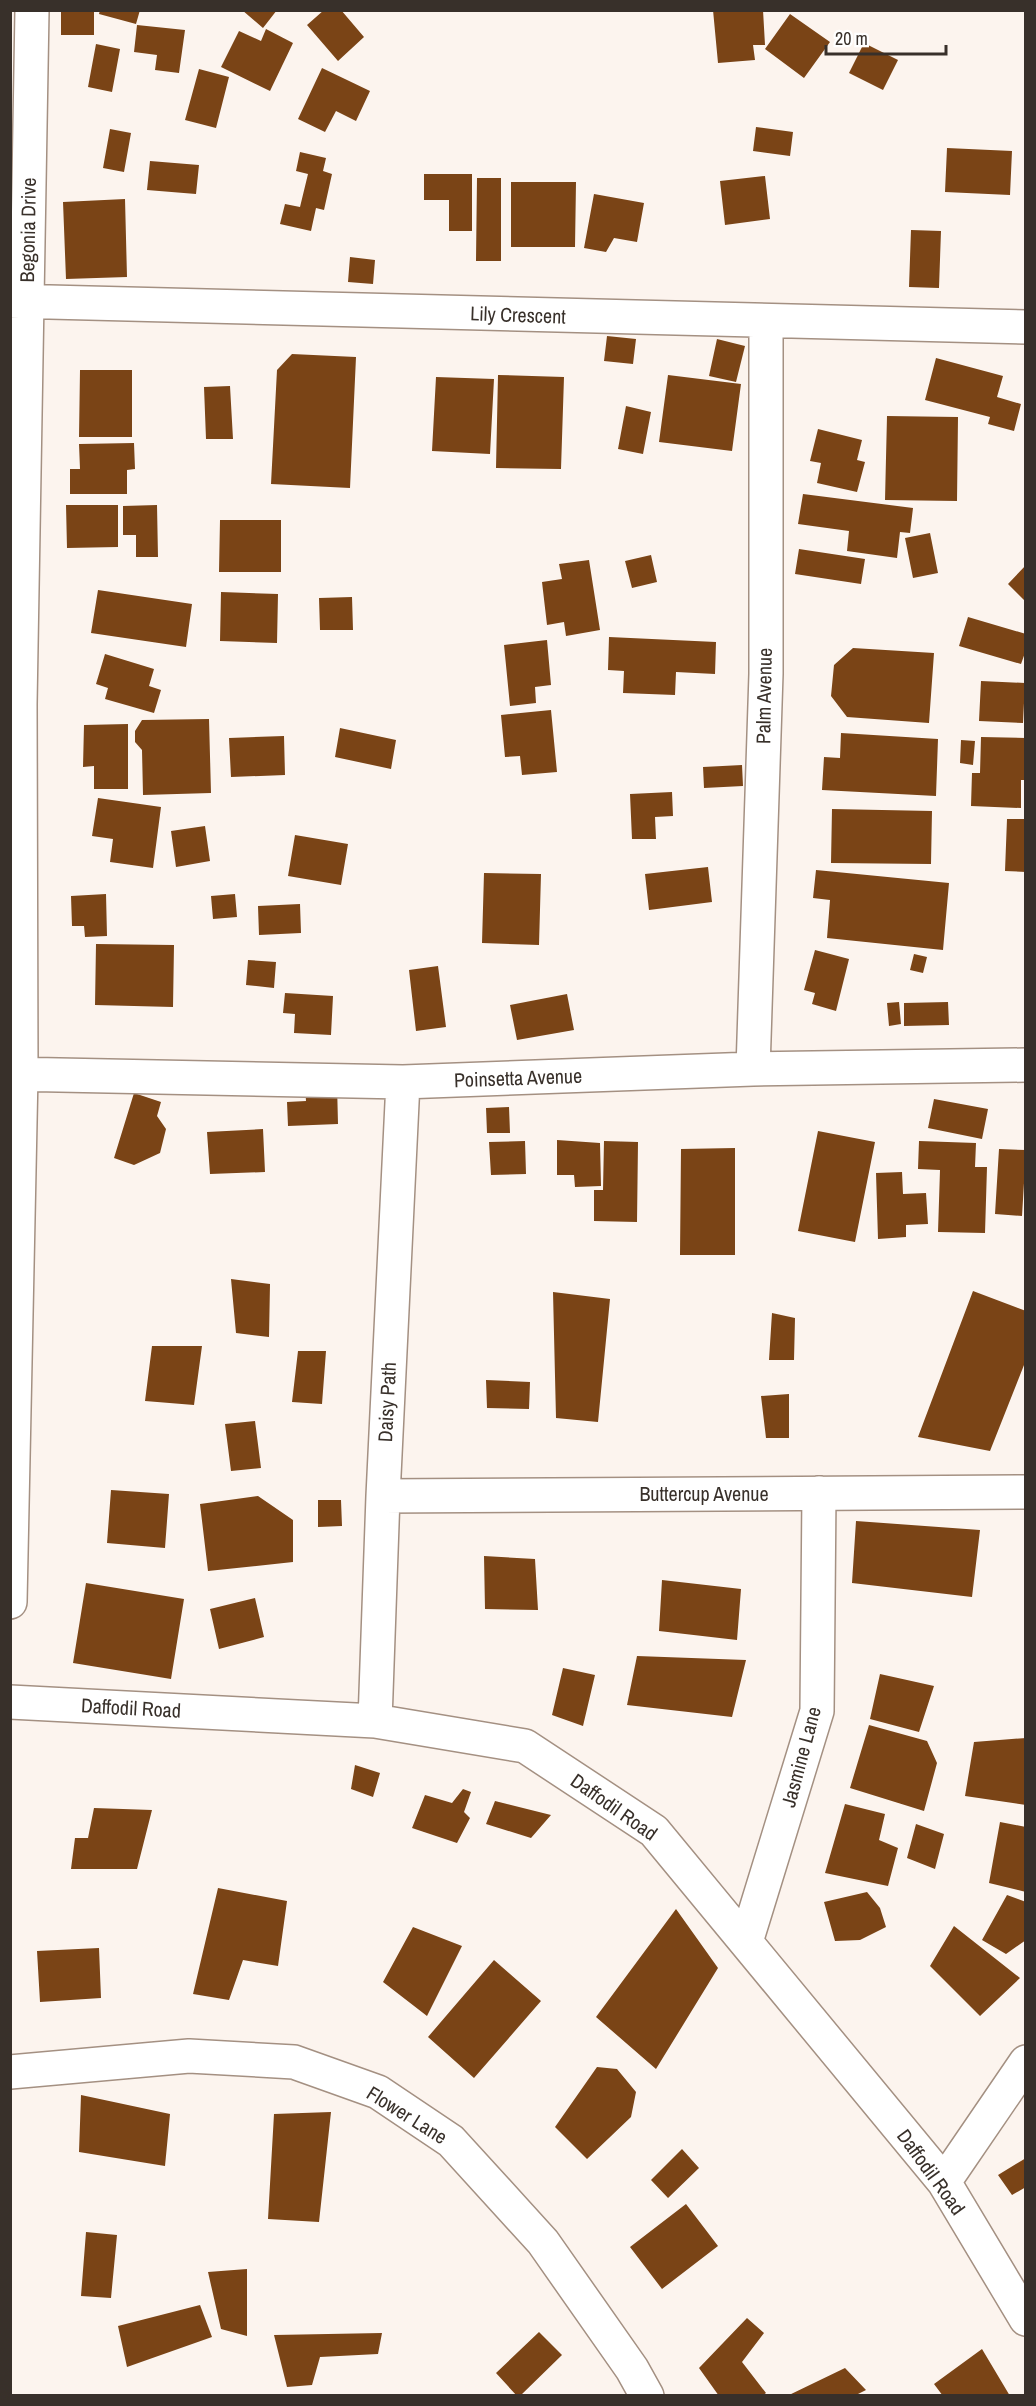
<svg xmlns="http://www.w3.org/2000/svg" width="1036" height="2406" font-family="'Archivo Narrow',sans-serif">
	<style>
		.building { fill: #7a4416 }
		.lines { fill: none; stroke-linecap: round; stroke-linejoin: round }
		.minor-casing { stroke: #a49082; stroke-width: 36 }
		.minor { stroke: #fff; stroke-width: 33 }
		.labels { text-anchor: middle; stroke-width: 6; stroke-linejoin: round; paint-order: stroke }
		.street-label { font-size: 20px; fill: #38302a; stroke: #fff }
	</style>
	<rect width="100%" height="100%" fill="#fcf4ee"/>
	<!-- building -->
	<path class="building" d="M61,10h33v25h-33z
		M100,10h40l-4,14 -37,-10z
		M242,10h35l-14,18z
		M324,10h17l23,27 -26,24 -31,-36z
		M713,10h50l2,35h-12l2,15 -37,3z
		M790,14l40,28 -26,36 -39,-29z
		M137,25l48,5 -6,43 -24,-3 2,-15 -23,-3z
		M266,29l27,14 -23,48 -49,-24 18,-36 22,10z
		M864,43l34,17 -15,30 -34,-17z
		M96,44l24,5 -8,43 -24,-5z
		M322,68l48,23 -14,30 -20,-10 -11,21 -27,-13z
		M199,69l30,8 -13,51 -31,-8z
		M756,127l37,5 -3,24 -37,-5z
		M110,129l21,4 -7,39 -21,-4z
		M947,148l65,3 -2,44 -65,-3z
		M300,152l26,6 -3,13 9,3 -8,36 -8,-2 -5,23 -31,-7 5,-20 15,3 8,-33 -12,-3z
		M150,161l49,4 -3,29 -49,-4z
		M424,174h48v57h-23v-31h-25z
		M765,176l5,43 -45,6 -5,-44z
		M477,178h24v83h-25z
		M511,182h65l-1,65h-64z
		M594,194l50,9 -7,39 -23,-4 -8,14 -22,-4z
		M125,199l2,78 -61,2 -3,-77z
		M911,230l30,1 -2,57 -30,-1z
		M350,257l25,3 -2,24 -25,-2z
		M607,336l29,3 -3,25 -29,-3z
		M717,339l28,7 -9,36 -27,-6z
		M292,354l64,3 -6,131 -79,-4 6,-114z
		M936,358l67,18 -6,21 24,7 -7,27 -26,-7 2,-7 -65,-17z
		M80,370h52v67h-53z
		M498,375l66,2 -3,92 -65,-1z
		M668,375l73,9 -9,67 -73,-9z
		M436,377l58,2 -4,75 -58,-3z
		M230,386l3,53h-27l-2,-52z
		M626,406l25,6 -8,42 -25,-5z
		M887,416l71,1 -1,84 -72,-1z
		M818,429l44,11 -5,20 8,2 -8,30 -40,-9 4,-20 -11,-2z
		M134,443l1,26 -8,1v24h-57v-25h10l-1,-25z
		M803,494l110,14 -3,25 -10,-1 -3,26 -50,-7 2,-20 -51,-7z
		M66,505h52v42l-51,1z
		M157,505l1,52h-22v-22h-13v-29z
		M220,520h61v52h-62z
		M930,533l8,40 -25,5 -8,-40z
		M799,549l66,10 -4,25 -66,-10z
		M651,555l6,27 -25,6 -7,-27z
		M589,560l11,70 -34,6 -2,-14 -17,3 -5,-43 20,-3 -3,-15z
		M1026,565v37l-18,-18z
		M98,590l94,14 -6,43 -95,-14z
		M221,592l57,2 -1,49 -57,-2z
		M352,597l1,33h-33l-1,-32z
		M968,617l58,17v16l-5,14 -62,-18z
		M609,637l107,5 -1,32 -39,-2 -1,23 -52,-2 1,-22 -16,-1z
		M547,640l4,45 -16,2 1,16 -26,3 -6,-61z
		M853,648l81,5 -5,70 -82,-6 -16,-21 3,-31z
		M105,654l49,15 -5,17 12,4 -7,23 -49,-14 3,-11 -12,-4z
		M981,681l44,2 -2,40 -44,-2z
		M551,710l6,62 -35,3 -2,-19 -15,1 -4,-42z
		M209,719l2,74 -68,2 -1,-45 -7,-8v-11l7,-11z
		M128,724v65h-34v-23l-11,1 1,-42z
		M340,728l56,12 -5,29 -56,-12z
		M841,733l97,6 -2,57 -114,-6 2,-33 16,1z
		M284,736l1,39 -54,2 -2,-39z
		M981,737l45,1v42h-5v28l-50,-2 1,-33h8z
		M961,740l14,1 -2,24 -13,-2z
		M742,765l1,21 -39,2 -1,-21z
		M672,792l1,24 -18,1 1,22h-24l-2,-45z
		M98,798l63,9 -8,61 -43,-6 3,-23 -21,-3z
		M832,809l100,2 -1,53 -100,-1z
		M1007,819h19v53l-21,-1z
		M205,826l5,35 -34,6 -5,-36z
		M295,835l53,9 -7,41 -53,-9z
		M708,867l4,35 -63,8 -4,-36z
		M816,870l133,13 -6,67 -116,-12 3,-38 -17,-2z
		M484,873l57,1 -2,71 -57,-2z
		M106,894l1,42 -22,1 -1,-11h-12l-1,-30z
		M235,894l2,23 -24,2 -2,-23z
		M300,904l1,29 -42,2 -1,-29z
		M96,944l78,1 -1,62 -78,-2z
		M815,950l34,9 -13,52 -24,-7 3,-11 -11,-3z
		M914,954l13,3 -4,16 -13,-3z
		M248,960l28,2 -2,26 -28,-3z
		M438,966l8,61 -30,4 -7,-61z
		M285,993l48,3 -2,39 -37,-2 1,-19 -12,-1z
		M567,994l7,36 -57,10 -7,-35z
		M899,1002l2,22 -12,2 -2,-23z
		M948,1002l1,23 -45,1v-23z
		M337,1084l1,40 -50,2 -1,-24 19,-1 -1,-15z
		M134,1093l27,9 -4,14 9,13 -6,24 -26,12 -20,-7z
		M934,1099l54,10 -6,30 -54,-11z
		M509,1107l1,26h-23l-1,-25z
		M263,1129l2,43 -55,2 -3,-42z
		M818,1131l57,11 -20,100 -57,-11z
		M557,1140l43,3 1,43 -26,1 -1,-12h-17z
		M525,1141l1,33 -35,1 -2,-33z
		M604,1141l34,1 -1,80 -43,-1v-31h9z
		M919,1141l57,2 -1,24h12l-2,66 -47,-1 2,-62 -22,-1z
		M735,1148v107h-55l1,-106z
		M999,1149l27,1 -4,66 -27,-2z
		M902,1172l1,22 23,-1 2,31 -22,1v12l-28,2 -2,-66z
		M231,1279l39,5 -1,53 -33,-4z
		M973,1291l53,20v49l-36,91 -72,-14z
		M553,1292l57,7 -12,123 -42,-4z
		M772,1313l23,5 -1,42h-25z
		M152,1346h50l-8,59 -49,-4z
		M298,1351h28l-4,53 -30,-2z
		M486,1380l44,2 -1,27 -42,-1z
		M789,1394v44h-23l-5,-42z
		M255,1421l6,47 -30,3 -6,-47z
		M111,1490l58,4 -4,54 -58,-5z
		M258,1496l35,24v42l-85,9 -8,-67z
		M318,1500h23l1,26 -24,1z
		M856,1521l124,9 -8,67 -120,-14z
		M484,1556l51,3 3,51 -53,-1z
		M662,1580l79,9 -4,51 -78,-9z
		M86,1583l98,16 -13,80 -98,-16z
		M255,1598l9,39 -45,12 -9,-40z
		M637,1656l109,4 -14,57 -105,-12z
		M563,1668l32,7 -12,51 -31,-11z
		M880,1674l54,12 -15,46 -49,-13z
		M869,1725l58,16 10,22 -13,48 -74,-23z
		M1026,1738v67l-61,-9 9,-54z
		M355,1765l25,8 -7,24 -22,-8z
		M463,1789l8,3 -7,20 6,6 -13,25 -45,-15 13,-33 27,8z
		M495,1801l56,14 -20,23 -45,-14z
		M845,1804l40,10 -6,26 19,8 -10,38 -63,-13z
		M94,1808l58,2 -15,59h-66l4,-31h13z
		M1000,1822l26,5v65l-37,-9z
		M916,1824l28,10 -9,35 -28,-11z
		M218,1888l69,13 -9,65 -35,-6 -14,40 -36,-6z
		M867,1892l13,16 6,19 -26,13 -25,1 -11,-39z
		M1007,1895l19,7v38l-20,14 -24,-14z
		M676,1909l42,59 -62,101 -60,-52z
		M954,1926l66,52 -40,38 -50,-50z
		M413,1927l49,19 -35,70 -44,-34z
		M99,1948l2,50 -61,4 -3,-51z
		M494,1960l47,41 -67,77 -46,-41z
		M597,2067l20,2 19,23 -5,25 -44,42 -32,-32z
		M81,2095l89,19 -5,52 -86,-14z
		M331,2112l-12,110 -51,-3 6,-105z
		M682,2149l17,19 -31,30 -17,-18z
		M1026,2158v29l-14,8 -14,-20z
		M686,2204l32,42 -56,43 -32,-42z
		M86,2232l31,3 -6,63 -30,-2z
		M247,2269v67l-26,-7 -13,-57z
		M200,2305l12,32 -85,30 -9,-41z
		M747,2318l17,15 -22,29 24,31 -4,3h-43l-20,-28z
		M539,2332l23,23 -42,41h-3l-21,-23z
		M382,2333l-4,21 -58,3 -8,28 -25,2 -13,-52z
		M982,2349l28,47h-67l-9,-12z
		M845,2368l21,22 -12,6h-67z"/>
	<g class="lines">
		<defs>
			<path id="minor" d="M10,301l1016,26
				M753,1069l13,-395v-352
				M10,1074l393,8 350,-13 273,-4
				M383,1496l643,-4
				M10,1602l11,-528 -1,-370 12,-694
				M10,1702l365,19 150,25 129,85 290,351 82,137
				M375,1721l8,-225 20,-414
				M746,1942l71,-231 2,-218
				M10,2072l179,-16 105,6 84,30 73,49 92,101 89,127 15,27
				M944,2182l82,-120"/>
		</defs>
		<!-- minor casing -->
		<use href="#minor" class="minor-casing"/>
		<!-- minor -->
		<use href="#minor" class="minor"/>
	</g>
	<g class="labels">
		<!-- street labels -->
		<g class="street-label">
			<text transform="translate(28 230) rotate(-89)" y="7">Begonia Drive</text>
			<text transform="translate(518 315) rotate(2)" y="7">Lily Crescent</text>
			<text transform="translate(764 696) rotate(-89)" y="7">Palm Avenue</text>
			<text transform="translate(518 1078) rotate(-2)" y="7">Poinsetta Avenue</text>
			<text transform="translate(387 1402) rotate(-87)" y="7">Daisy Path</text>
			<text x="704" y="1501">Buttercup Avenue</text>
			<text transform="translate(131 1708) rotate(3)" y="7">Daffodil Road</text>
			<text transform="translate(801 1757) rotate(-75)" y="7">Jasmine Lane</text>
			<text transform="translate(614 1807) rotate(35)" y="7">Daffodil Road</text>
			<text transform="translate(407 2115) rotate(32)" y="7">Flower Lane</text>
			<text transform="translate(931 2172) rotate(54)" y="7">Daffodil Road</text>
		</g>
	</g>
	<!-- border -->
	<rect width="1036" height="2406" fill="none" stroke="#38302a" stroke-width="24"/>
	<!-- scale -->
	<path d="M826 45v9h120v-9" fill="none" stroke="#38302a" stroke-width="3"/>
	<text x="835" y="45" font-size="18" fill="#38302a" stroke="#ffffff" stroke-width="4.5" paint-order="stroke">20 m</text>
</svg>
